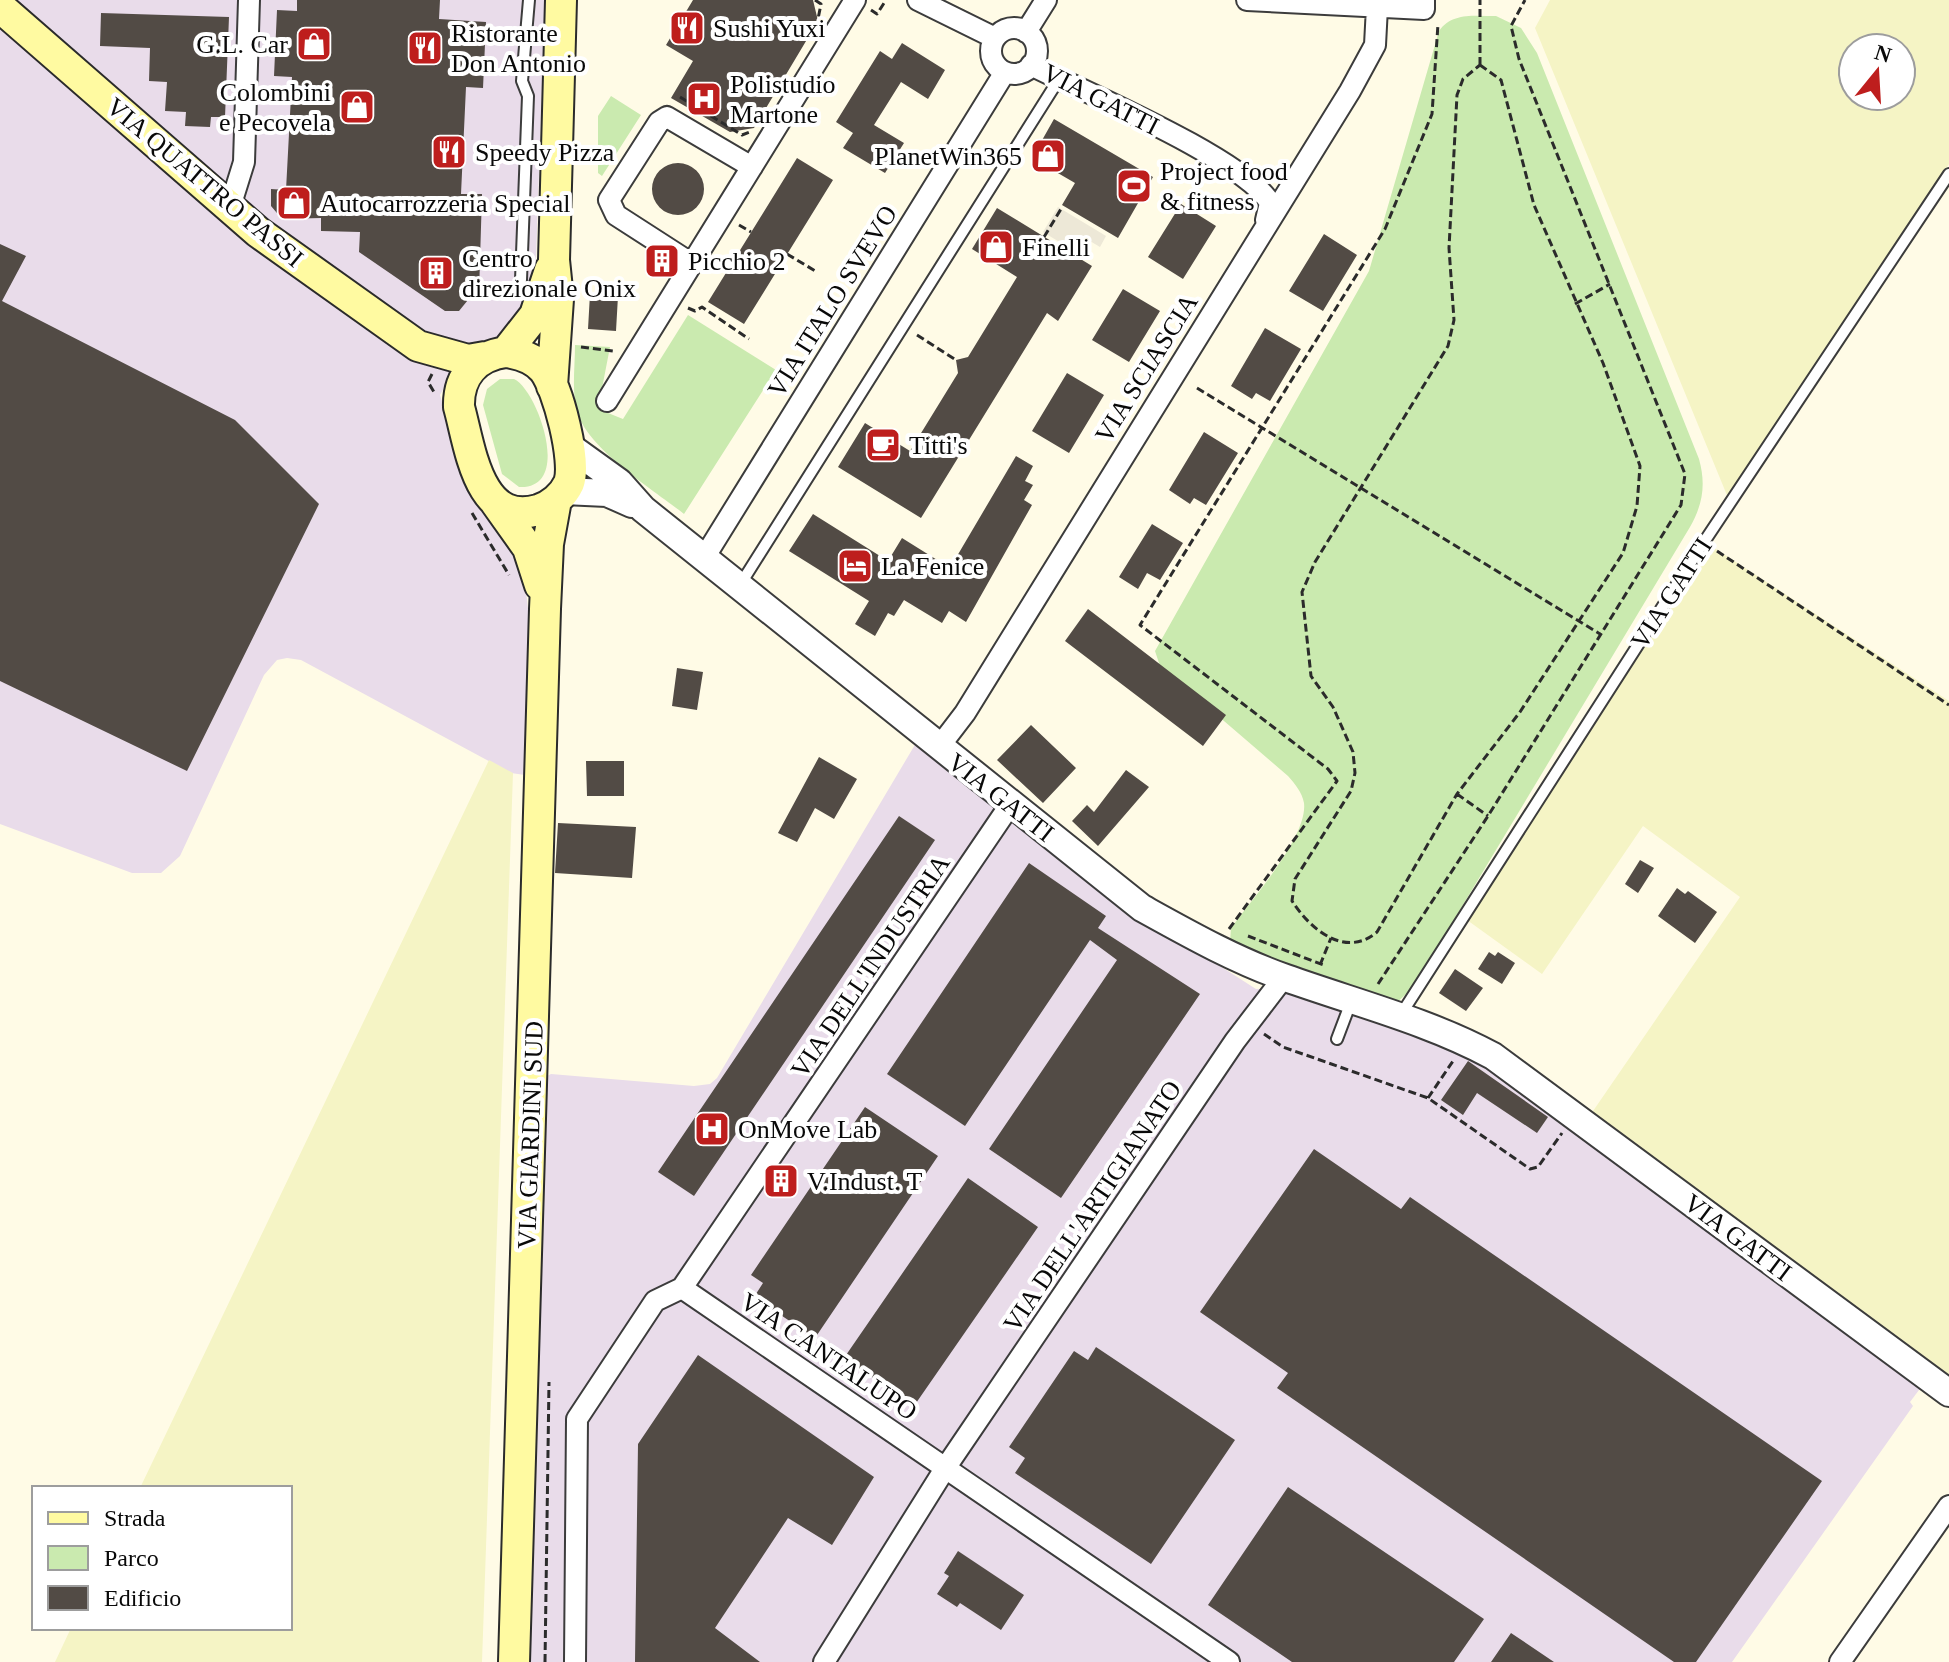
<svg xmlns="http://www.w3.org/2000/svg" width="1949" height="1662" font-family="Georgia,serif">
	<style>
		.industrial { fill: #e9dcea }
		.farmland { fill: #f5f4c5; fill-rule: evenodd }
		.green { fill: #caeaaf }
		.plaza { fill: #ede8d7 }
		.building { fill: #524b45 }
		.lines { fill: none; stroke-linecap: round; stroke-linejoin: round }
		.service-casing { stroke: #3c3c3c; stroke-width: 14 }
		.minor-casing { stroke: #3c3c3c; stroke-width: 24 }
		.tertiary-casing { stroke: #3c3c3c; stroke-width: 30 }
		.secondary-casing { stroke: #2b2b2b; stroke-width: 34 }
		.path { stroke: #2b2b2b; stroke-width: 3; stroke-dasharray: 8 4; stroke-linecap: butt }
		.service { stroke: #fff; stroke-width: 10 }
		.minor { stroke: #fff; stroke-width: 20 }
		.tertiary { stroke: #fff; stroke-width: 26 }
		.secondary { stroke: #fffaa1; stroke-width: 30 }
		.labels { text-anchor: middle; stroke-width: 8; stroke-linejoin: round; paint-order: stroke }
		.poi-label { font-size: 26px; fill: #090909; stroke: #fff; text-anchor: start }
		.street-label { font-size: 26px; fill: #090909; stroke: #fff }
	</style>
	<rect width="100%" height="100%" fill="#fffbe6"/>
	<!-- industrial -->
	<path class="industrial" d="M0,0h545l-10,289 -31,52 -40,11 -24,43 30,96 20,23 34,60 5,43 -4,158 -14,-2 -210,-113 -14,-2 -10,2 -13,15 -84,181 -19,17h-29l-132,-49z
		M919,738l218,175 119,76 41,-1 196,68 429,330 -12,16 3,4 -181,256h-1215l28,-585 6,-3 143,12 16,-2 7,-6z"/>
	<!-- farmland -->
	<path class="farmland" d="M1550,0h399v164l-218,341 -196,-477zM1853,48h48v48h-48z
		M1702,540l247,161v679l-358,-266 149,-217 -97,-71 -101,148 -75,-54z
		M489,760l24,13 -31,889h-427l16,-34h219v-140h-150z"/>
	<!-- green -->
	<path class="green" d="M1496,16l25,12 16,25 162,406c7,25 4,45 -9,68l-277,461 -18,16 -13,1 -152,-63 1,-14c20,-28 77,-91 73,-125 -2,-11 -9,-19 -16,-27l-128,-110 -5,-15 214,-380 70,-240c13,-19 36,-15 57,-15z
		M611,96l30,19 -39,61 -4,-3v-57z
		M688,315l88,55 -92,144c-31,-25 -101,-67 -108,-107 -4,-19 -1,-42 -1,-62l35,2 -12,62 25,10z
		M500,379h14c23,10 60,111 5,108l-17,-13 -19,-69 4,-16z"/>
	<!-- plaza -->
	<path class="plaza" d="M1058,207l48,29 -6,11 -20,-12 -9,14 -28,-17z"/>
	<!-- building -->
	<path class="building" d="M297,0h143l-1,19 47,3 -3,66 -17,-1 -5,107h21l-3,100 -7,1 -13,16h-14l-86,-59 1,-20 -39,-1v-13l-39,1 -11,-13v-17l15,1 6,-113 -18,-1 3,-66 20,1z
		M693,0h120l5,21 -64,107 -24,4 -59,-34 22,-37 -27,-16z
		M101,13l128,4 -4,100h-14l-1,10 -25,-1 1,-14 -21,-1 2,-29 -18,-1 1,-33 -50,-2z
		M902,43l43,27 -17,29 -27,-17 -27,43 30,18 -19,30 -42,-25 10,-15 -17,-11 44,-71 12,8z
		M1054,119l99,58 -35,61 -56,-33 13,-22 -43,-25z
		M797,158l36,22 -89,144 -36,-22z
		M652 189a26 26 0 1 1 52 0a26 26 0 1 1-52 0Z
		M1181,204l35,22 -33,53 -35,-22z
		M997,208l95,58 -34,55 -11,-8 -126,205 -83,-51 27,-44 45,28 48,-78 -2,-13 12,-3 49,-80 -45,-28z
		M1324,234l33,21 -34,56 -34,-20z
		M0,244l26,12 -24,45 233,119 84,84 -132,267 -187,-90z
		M1123,289l37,22 -31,51 -37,-22z
		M590,294l28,2 -2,35 -28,-2z
		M1265,328l36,21 -31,52 -14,-8 -4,6 -21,-13z
		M1067,373l37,22 -35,58 -37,-22z
		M1204,432l34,21 -32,52 -12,-7 -4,6 -21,-14z
		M1016,456l17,10 -8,15 8,4 -9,15 8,5 -66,117 -17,-11 -7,12 -38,-23 -10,16 -6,-3 -13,23 -20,-12 14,-23 -80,-50 24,-37 75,47 14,-23 48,30z
		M1152,524l31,19 -23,37 -13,-7 -9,16 -19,-12z
		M1088,609l138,106 -23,31 -138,-105z
		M677,668l26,4 -6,38 -25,-4z
		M1031,725l45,43 -33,35 -46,-43z
		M819,757l38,22 -23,40 -19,-11 -18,34 -19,-9z
		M586,761h38v35h-37z
		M1126,770l23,17 -51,59 -26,-25 15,-16 7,7z
		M899,816l36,24 -241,356 -36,-24z
		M558,823l78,4 -4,51 -77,-5z
		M1640,860l14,8 -16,25 -13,-9z
		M1029,863l77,53 -8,12 102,66 -139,204 -72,-49 128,-189 -27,-20 -125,186 -78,-52z
		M1677,888l8,6 3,-3 29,21 -22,31 -37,-27z
		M1489,952l6,4 3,-4 17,11 -13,21 -24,-15z
		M1455,969l28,19 -17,23 -27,-18z
		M1468,1061l80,56 -11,16 -60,-40 -14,22 -22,-15z
		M865,1107l73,49 -123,182 -61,-41 9,-14 -12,-8z
		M1314,1149l87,60 9,-12 412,284 -126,181h-22l-397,-274 11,-15 -88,-61z
		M968,1178l70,49 -124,179 -70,-48z
		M1096,1347l139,93 -84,124 -136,-91 10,-15 -16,-11 65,-96 14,9z
		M698,1355l176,122 -42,68 -44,-27 -73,110 45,34h-125l3,-218z
		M1288,1487l196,132 -30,43h-162l-84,-57z
		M958,1551l66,44 -23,35 -41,-27 -3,4 -20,-13 12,-18 -5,-3z
		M1511,1633l43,29h-63z"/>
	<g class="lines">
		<defs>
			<path id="service" d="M521,280l7,-184 -6,-15 7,-81
				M740,585l319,-506
				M1400,1016l304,-474 245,-368
				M1337,1039l14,-37"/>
			<path id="minor" d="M918,0l77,38
				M1247,0l177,9v-9
				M991 51a23 23 0 1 1 46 0a23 23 0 1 1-46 0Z
				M1026,32l20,-32
				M1031,65c51,26 215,95 239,138l-4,17
				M230,207l14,-45 5,-162
				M692,264l-76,-49 -7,-15 50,-78 8,-5 85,50
				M607,401l248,-401
				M704,558l301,-486
				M939,747l26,-34 385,-622 25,-46 2,-38
				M682,1288l547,374
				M575,1662l2,-243 78,-118 27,-13 328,-483
				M824,1662l122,-195 289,-426 49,-64
				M1840,1662l109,-156"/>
			<path id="tertiary" d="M569,446l50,36 24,27 499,399c47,26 93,52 144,70 70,25 142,43 207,78l456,337
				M564,491l43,2 25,11"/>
			<path id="secondary" d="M0,7l258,225 160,114 50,14 17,-3
				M506,352c15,2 28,6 38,18 14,18 33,92 25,113 -6,13 -18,23 -31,27 -60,17 -68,-64 -79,-103 -1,-31 17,-51 47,-55z
				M506,352l29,-37 15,-45
				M552,386l6,-87 -4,-39 7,-260
				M496,503l32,45 12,37
				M514,1662l31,-1053 3,-65 8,-44"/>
		</defs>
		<!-- service casing -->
		<use href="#service" class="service-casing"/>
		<!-- minor casing -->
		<use href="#minor" class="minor-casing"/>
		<!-- tertiary casing -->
		<use href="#tertiary" class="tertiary-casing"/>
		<!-- secondary casing -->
		<use href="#secondary" class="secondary-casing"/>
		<!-- path -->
		<path class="path" d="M815,0l6,4 -3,15
			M871,10l6,4 9,-14
			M1480,65l21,15 33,125 69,158 37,103 -3,40 -14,47 -103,159 -63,82 -80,138c-32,27 -67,-3 -85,-31l3,-22 56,-88 4,-18 -2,-21 -20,-45 -22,-31 -9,-84 13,-30 133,-216 6,-26 -5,-72 8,-153 6,-16z
			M1480,65v-65
			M680,97l62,38 8,-3
			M739,225l12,7
			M1044,237l17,-28
			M787,254l30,18
			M1575,304l35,-20
			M688,308l7,3 7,-4 47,32
			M917,335l39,25
			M581,347l32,4
			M432,374l-4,8 6,10
			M1197,388l403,246
			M472,513l37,62
			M1717,551l232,154
			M1457,794l31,22
			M1229,929l108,-148 -9,-12 -188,-144 245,-396 47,-115 6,-90
			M1248,936l78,30
			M1320,965l11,-27
			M1378,984l110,-168 193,-311 4,-31 -166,-415 -8,-33 14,-26
			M1264,1034l19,13 145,51 102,71 8,-2 24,-34
			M1428,1098l25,-37
			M545,1662l4,-280"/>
		<!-- service -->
		<use href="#service" class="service"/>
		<!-- minor -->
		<use href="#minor" class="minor"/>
		<!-- tertiary -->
		<use href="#tertiary" class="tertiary"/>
		<!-- secondary -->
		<use href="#secondary" class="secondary"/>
	</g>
	<!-- icons -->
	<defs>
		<symbol id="restaurant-square" viewBox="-11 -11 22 22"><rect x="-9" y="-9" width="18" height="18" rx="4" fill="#be1e1d" stroke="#fff"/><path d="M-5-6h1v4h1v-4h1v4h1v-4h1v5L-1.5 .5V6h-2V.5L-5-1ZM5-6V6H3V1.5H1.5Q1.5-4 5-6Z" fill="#fff"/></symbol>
		<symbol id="shop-square" viewBox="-11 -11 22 22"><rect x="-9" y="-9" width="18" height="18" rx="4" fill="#be1e1d" stroke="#fff"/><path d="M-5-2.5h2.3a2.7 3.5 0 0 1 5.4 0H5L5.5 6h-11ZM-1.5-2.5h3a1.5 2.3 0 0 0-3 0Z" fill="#fff"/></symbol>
		<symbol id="hospital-square" viewBox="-11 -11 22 22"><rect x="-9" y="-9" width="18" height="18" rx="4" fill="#be1e1d" stroke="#fff"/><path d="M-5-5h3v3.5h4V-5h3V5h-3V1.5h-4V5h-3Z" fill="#fff"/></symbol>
		<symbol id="stadium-square" viewBox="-11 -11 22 22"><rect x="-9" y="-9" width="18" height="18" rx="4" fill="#be1e1d" stroke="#fff"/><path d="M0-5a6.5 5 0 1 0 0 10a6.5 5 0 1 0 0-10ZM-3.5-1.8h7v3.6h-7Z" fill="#fff"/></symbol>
		<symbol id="building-square" viewBox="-11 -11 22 22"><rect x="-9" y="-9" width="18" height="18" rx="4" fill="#be1e1d" stroke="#fff"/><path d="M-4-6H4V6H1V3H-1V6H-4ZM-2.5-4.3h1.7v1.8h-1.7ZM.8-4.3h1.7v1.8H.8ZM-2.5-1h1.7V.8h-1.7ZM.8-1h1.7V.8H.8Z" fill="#fff"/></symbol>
		<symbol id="cafe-square" viewBox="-11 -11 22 22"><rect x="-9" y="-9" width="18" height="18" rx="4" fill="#be1e1d" stroke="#fff"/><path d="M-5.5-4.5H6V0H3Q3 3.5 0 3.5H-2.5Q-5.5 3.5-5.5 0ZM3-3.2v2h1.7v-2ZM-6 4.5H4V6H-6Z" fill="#fff"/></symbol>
		<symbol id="hotel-square" viewBox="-11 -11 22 22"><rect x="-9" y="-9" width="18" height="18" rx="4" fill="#be1e1d" stroke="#fff"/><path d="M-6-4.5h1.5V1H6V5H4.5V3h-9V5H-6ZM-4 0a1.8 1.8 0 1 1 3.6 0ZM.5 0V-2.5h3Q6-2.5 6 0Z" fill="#fff"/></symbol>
	</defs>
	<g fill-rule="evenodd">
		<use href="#restaurant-square" x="667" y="8" width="40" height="40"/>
		<use href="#shop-square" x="294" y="24" width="40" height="40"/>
		<use href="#restaurant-square" x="405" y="28" width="40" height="40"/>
		<use href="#hospital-square" x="684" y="79" width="40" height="40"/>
		<use href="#shop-square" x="337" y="87" width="40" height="40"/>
		<use href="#restaurant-square" x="429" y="132" width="40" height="40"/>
		<use href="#shop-square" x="1028" y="136" width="40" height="40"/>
		<use href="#stadium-square" x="1114" y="166" width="40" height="40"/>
		<use href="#shop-square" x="274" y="183" width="40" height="40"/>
		<use href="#shop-square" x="976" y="227" width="40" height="40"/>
		<use href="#building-square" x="642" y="241" width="40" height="40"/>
		<use href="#building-square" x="416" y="253" width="40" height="40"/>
		<use href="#cafe-square" x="863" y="425" width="40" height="40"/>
		<use href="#hotel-square" x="835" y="546" width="40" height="40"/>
		<use href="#hospital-square" x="692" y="1109" width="40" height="40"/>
		<use href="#building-square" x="761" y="1161" width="40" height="40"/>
	</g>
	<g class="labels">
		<!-- poi labels -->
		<g class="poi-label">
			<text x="713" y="37">Sushi Yuxi</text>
			<text x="451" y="42">Ristorante<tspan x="451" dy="30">Don Antonio</tspan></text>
			<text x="288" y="53" text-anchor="end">G.L. Car</text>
			<text x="730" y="93">Polistudio<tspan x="730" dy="30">Martone</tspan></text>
			<text x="331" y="101" text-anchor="end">Colombini<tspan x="331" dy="30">e Pecovela</tspan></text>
			<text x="475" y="161">Speedy Pizza</text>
			<text x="1022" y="165" text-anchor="end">PlanetWin365</text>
			<text x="1160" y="180">Project food<tspan x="1160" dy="30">&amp; fitness</tspan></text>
			<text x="320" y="212">Autocarrozzeria Special</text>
			<text x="1022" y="256">Finelli</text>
			<text x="462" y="267">Centro<tspan x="462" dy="30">direzionale Onix</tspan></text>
			<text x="688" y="270">Picchio 2</text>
			<text x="909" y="454">Titti's</text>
			<text x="881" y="575">La Fenice</text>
			<text x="738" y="1138">OnMove Lab</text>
			<text x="807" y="1190">V.Indust. T</text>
		</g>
		<!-- street labels -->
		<g class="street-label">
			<text transform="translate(1101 99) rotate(27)" y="9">VIA GATTI</text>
			<text transform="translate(205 182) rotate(40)" y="9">VIA QUATTRO PASSI</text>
			<text transform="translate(832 301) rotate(-58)" y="9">VIA ITALO SVEVO</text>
			<text transform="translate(1146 368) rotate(-58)" y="9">VIA SCIASCIA</text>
			<text transform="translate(1671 593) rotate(-57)" y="9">VIA GATTI</text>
			<text transform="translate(1001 797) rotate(38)" y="9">VIA GATTI</text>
			<text transform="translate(870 966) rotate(-56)" y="9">VIA DELL'INDUSTRIA</text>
			<text transform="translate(530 1135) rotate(-88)" y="9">VIA GIARDINI SUD</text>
			<text transform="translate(1092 1206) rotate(-56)" y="9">VIA DELL'ARTIGIANATO</text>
			<text transform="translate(1738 1237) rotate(37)" y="9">VIA GATTI</text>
			<text transform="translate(829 1356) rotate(34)" y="9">VIA CANTALUPO</text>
		</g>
	</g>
	<!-- legend -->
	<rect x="32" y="1486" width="260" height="144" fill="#ffffff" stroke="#9d9d9d" stroke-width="2"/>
	<rect x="48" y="1512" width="40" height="12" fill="#fffaa1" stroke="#9d9d9d" stroke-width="2"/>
	<text x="104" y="1526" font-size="24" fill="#090909">Strada</text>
	<rect x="48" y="1546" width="40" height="24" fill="#caeaaf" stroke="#9d9d9d" stroke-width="2"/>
	<text x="104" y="1566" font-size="24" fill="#090909">Parco</text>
	<rect x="48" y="1586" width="40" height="24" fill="#524b45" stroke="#9d9d9d" stroke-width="2"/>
	<text x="104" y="1606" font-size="24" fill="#090909">Edificio</text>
	<!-- north arrow -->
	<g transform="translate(1877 72) rotate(18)"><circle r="38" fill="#ffffff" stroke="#9d9d9d" stroke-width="2"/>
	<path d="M0-6L14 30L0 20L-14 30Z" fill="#be1e1d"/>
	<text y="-12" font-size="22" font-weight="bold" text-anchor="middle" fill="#090909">N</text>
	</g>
</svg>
